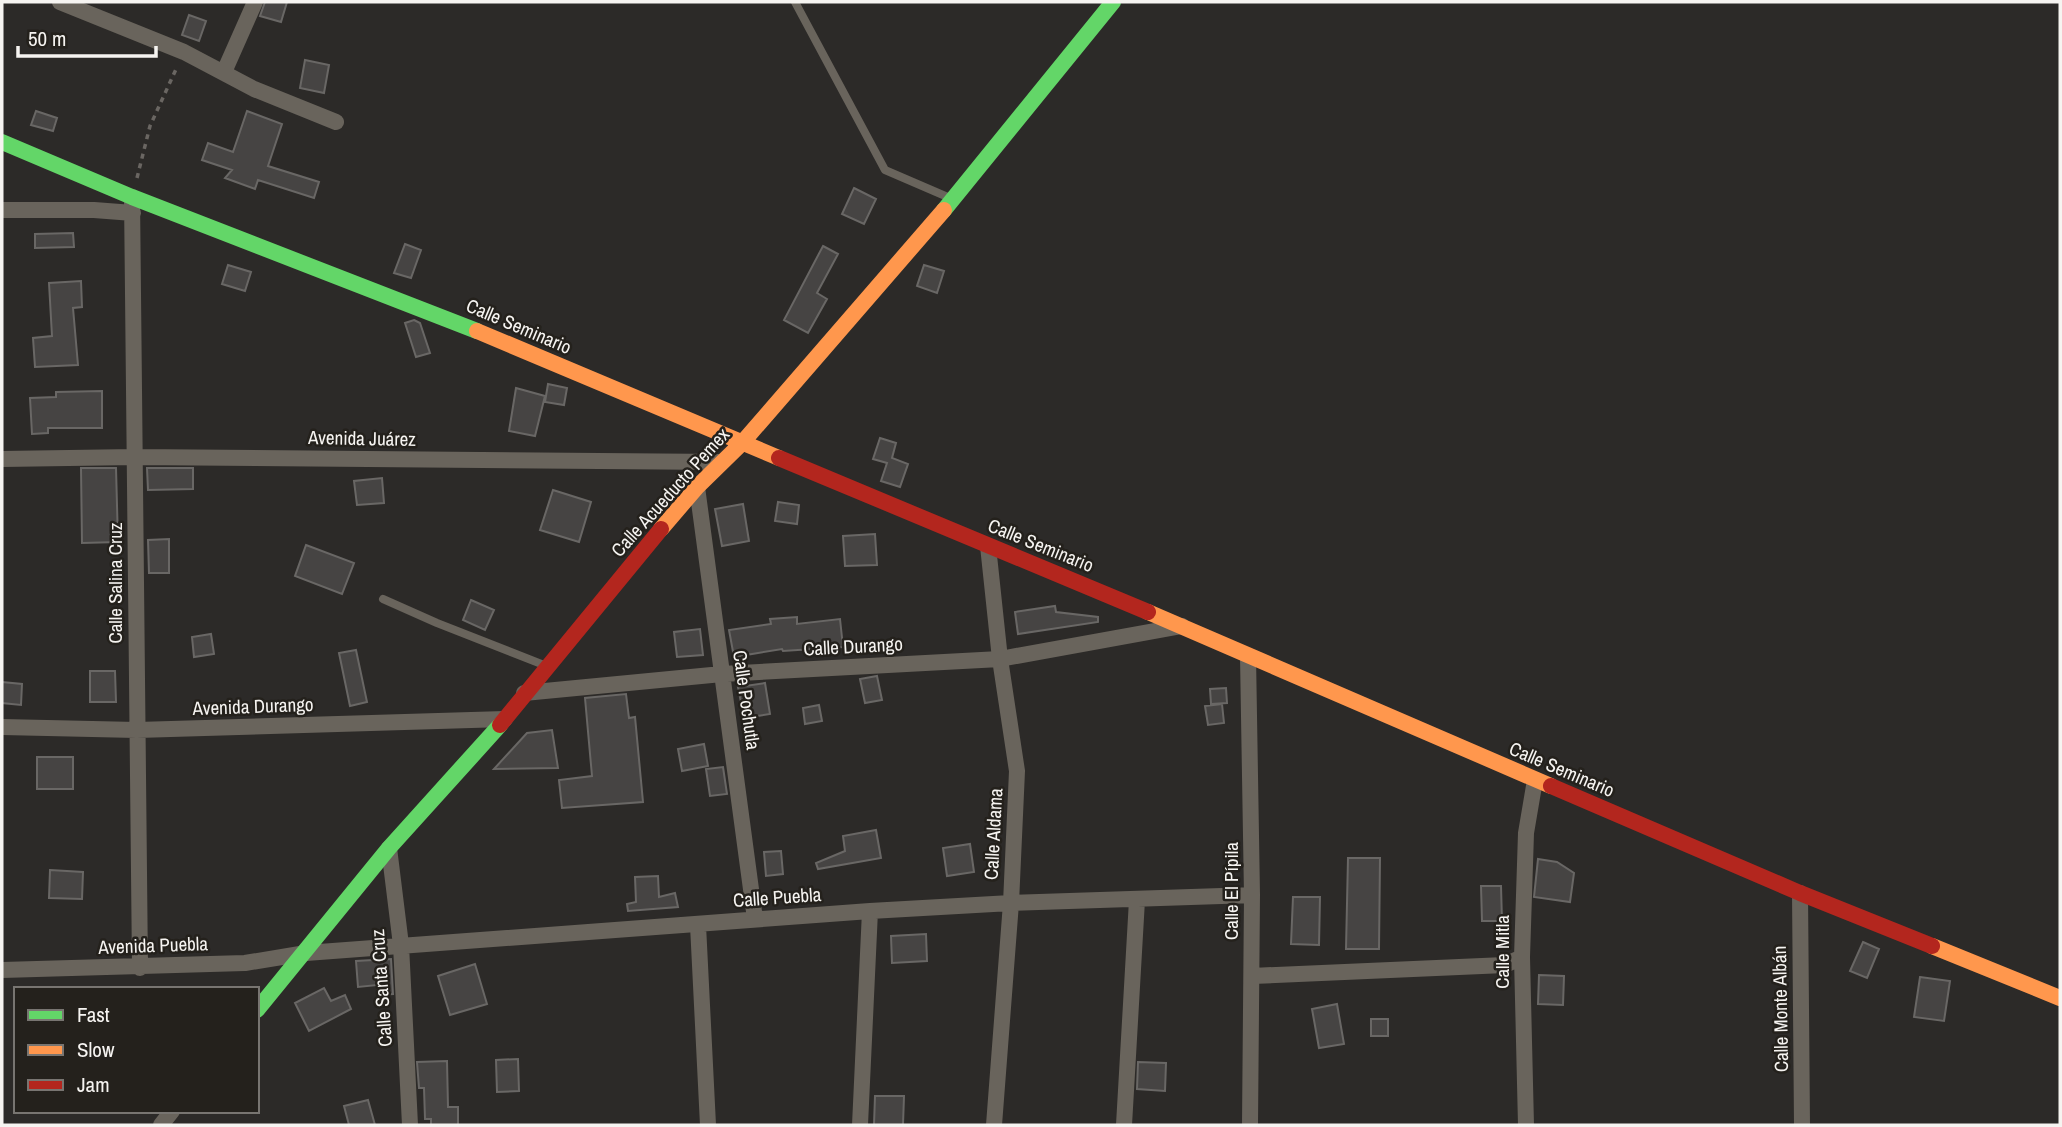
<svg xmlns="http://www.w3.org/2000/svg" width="2062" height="1127" font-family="'Archivo Narrow',sans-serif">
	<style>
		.building { fill: #464443; stroke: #696765; stroke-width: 2 }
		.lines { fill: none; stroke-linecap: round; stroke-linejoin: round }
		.path { stroke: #6a6662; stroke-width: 3.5; stroke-dasharray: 5 5; stroke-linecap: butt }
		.lane { stroke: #69645c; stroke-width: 8 }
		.street { stroke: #69645c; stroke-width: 16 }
		.fast { stroke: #63d668; stroke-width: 16 }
		.slow { stroke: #ff974d; stroke-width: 16 }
		.jam { stroke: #b3261e; stroke-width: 16 }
		.labels { text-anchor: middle; stroke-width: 5; stroke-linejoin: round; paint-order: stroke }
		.street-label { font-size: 19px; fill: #f6f4f1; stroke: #24211c }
	</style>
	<rect width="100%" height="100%" fill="#2c2a28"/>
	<!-- building -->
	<path class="building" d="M265,2h22l-6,20 -21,-6z
		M189,15l17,6 -7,20 -17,-6z
		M305,60l24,5 -5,28 -24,-5z
		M36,111l21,7 -4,13 -22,-6z
		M247,111l35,13 -14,42 51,16 -5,16 -56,-18 -3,9 -30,-11 7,-8 -30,-10 6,-17 25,9z
		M854,188l22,11 -12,25 -22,-10z
		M73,233l1,14 -39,1v-14z
		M405,244l16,6 -10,28 -17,-5z
		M823,246l15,8 -21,39 10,6 -19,34 -24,-13z
		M228,265l23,7 -6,19 -23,-7z
		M924,265l20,6 -7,22 -20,-7z
		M81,281l1,26 -9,1 5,57 -43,2 -2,-29 19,-2 -3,-53z
		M414,320l6,3 10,30 -14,4 -11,-34z
		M548,384l19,4 -3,17 -19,-3z
		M516,388l29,8 -10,40 -26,-5z
		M102,391v37h-54v5l-16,1 -2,-36 26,-1v-5z
		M880,438l16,5 -4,15 16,6 -8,23 -19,-6 6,-18 -14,-4z
		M81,468h35l2,74 -36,1z
		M147,468h46v21l-45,1z
		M382,478l2,25 -27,2 -3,-24z
		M553,490l38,12 -12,40 -39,-12z
		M778,502l21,3 -2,19 -22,-3z
		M743,504l6,37 -27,5 -7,-37z
		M875,534l2,31 -32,1 -2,-30z
		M169,539v34h-20l-1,-33z
		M306,545l48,18 -12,31 -47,-18z
		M471,600l23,10 -9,20 -22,-10z
		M1055,606l1,6 42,5v5l-80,12 -3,-22z
		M797,617v7l43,-5 3,28 -60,4 -1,-2 -48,8 -5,-27 42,-6 -1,-5z
		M700,629l3,26 -26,2 -3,-25z
		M211,634l3,20 -20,3 -2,-20z
		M356,650l11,52 -17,4 -11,-53z
		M90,671h25l1,31h-26z
		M877,676l5,24 -17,3 -5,-24z
		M2,682l20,2 -1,21 -19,-2z
		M765,683l5,31 -26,4 -6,-31z
		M1226,688l1,15 -16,1 -1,-15z
		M626,694l3,24 6,-1 8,85 -81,6 -3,-28 33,-4 -7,-78z
		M1222,704l2,19 -16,2 -3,-19z
		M819,705l3,16 -17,3 -2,-16z
		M552,730l6,38 -64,1 33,-36z
		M704,744l4,22 -26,5 -4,-22z
		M37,757h36v32h-36z
		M723,767l4,27 -17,2 -4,-27z
		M876,830l5,28 -63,11 -2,-6 29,-12 -2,-15z
		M970,844l4,28 -27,4 -4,-28z
		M781,851l2,23 -17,2 -2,-24z
		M1348,858h32l-1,91h-33z
		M1538,859l19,3 17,11 -4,29 -36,-5z
		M50,870l33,2 -1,27 -33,-1z
		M658,876l1,21 16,-4 3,14 -50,4 -1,-7 9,-2 -1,-25z
		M1481,886h20l1,35h-20z
		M1293,897h27l-1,48 -28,-1z
		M926,934l1,27 -35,2 -1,-27z
		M1863,942l16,7 -12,29 -17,-7z
		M391,959l2,35 -15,1 -1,-10 -19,2 -2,-26z
		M475,964l12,40 -37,11 -12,-39z
		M1539,975l25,1 -1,29 -25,-1z
		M1920,977l30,4 -6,40 -30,-4z
		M324,988l7,13 14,-6 6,14 -42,22 -14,-28z
		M1337,1004l7,40 -25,4 -7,-39z
		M1371,1019h17v17h-17z
		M518,1059l1,32 -22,1 -1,-32z
		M447,1061l1,46h10v18h-27v-6h-6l-1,-31h-5l-2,-26z
		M1138,1062l28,1 -1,28 -28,-2z
		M875,1096h29l-1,29h-29z
		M368,1100l7,25h-26l-5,-19z"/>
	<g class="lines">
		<!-- path -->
		<path class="path" d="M137,178l13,-52 27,-59"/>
		<!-- lane -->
		<path class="lane" d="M795,2l90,168 65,28
			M383,599l54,24 107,42"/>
		<!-- street -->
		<path class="street" d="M60,2l124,50 70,37 82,33
			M224,72l31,-70
			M132,197l8,771
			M2,210h92l39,3
			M2,459l133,-2 587,5
			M697,487l58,432
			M988,546l12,113 17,112 -6,132 -17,222
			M1248,656l4,239 -2,230
			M524,693l198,-19 278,-15 182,-33
			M2,727l135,3 368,-11
			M389,848l12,97 9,180
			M1800,893l2,232
			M698,925l10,200
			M2,970l243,-7 61,-10 564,-42 141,-8 241,-8
			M1252,976l253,-11 17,-8
			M161,1125l11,-14
			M860,1125l10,-214
			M1124,1125l13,-225
			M1526,1125l-4,-168 4,-124 9,-53"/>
		<!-- fast -->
		<path class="fast" d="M2,142l130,55 345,134
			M944,210l169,-208
			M257,1010l132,-162 111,-123"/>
		<!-- slow -->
		<path class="slow" d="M477,331l302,127
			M661,529l36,-42 45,-44 202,-233
			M1148,612l403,174
			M1932,946l128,52"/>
		<!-- jam -->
		<path class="jam" d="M779,458l369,154
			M500,725l161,-196
			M1551,786l249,107 132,53"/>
	</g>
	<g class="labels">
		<!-- street labels -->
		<g class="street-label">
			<text transform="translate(519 326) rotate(23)" y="7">Calle Seminario</text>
			<text transform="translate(362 438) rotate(1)" y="7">Avenida Juárez</text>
			<text transform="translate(670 492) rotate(-48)" y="7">Calle Acueducto Pemex</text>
			<text transform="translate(1041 545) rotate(22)" y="7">Calle Seminario</text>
			<text transform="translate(115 583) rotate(-90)" y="7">Calle Salina Cruz</text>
			<text transform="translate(853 646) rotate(-3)" y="7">Calle Durango</text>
			<text transform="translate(747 700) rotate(82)" y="7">Calle Pochutla</text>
			<text transform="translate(253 706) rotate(-2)" y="7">Avenida Durango</text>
			<text transform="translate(1562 769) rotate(23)" y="7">Calle Seminario</text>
			<text transform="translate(993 834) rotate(-87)" y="7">Calle Aldama</text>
			<text transform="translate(1231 891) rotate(-90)" y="7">Calle El Pípila</text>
			<text transform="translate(777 897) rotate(-4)" y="7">Calle Puebla</text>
			<text transform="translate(153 945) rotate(-2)" y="7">Avenida Puebla</text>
			<text transform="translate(1502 952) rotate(-90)" y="7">Calle Mitla</text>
			<text transform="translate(381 988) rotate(-94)" y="7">Calle Santa Cruz</text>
			<text transform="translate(1780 1009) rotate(-91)" y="7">Calle Monte Albán</text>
		</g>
	</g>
	<!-- border -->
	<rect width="2062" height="1127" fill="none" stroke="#f6f4f1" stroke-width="7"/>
	<!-- legend -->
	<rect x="14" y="987" width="245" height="126" fill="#24211c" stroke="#787571" stroke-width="2"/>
	<rect x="28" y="1010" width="35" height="10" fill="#63d668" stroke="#787571" stroke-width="2"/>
	<text x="77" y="1022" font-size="21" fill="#f6f4f1">Fast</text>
	<rect x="28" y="1045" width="35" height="10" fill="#ff974d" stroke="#787571" stroke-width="2"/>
	<text x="77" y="1057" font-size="21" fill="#f6f4f1">Slow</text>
	<rect x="28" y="1080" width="35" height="10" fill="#b3261e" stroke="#787571" stroke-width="2"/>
	<text x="77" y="1092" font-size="21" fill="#f6f4f1">Jam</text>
	<!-- scale -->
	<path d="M18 46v10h138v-10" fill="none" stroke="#f6f4f1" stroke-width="3.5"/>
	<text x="28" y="46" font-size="21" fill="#f6f4f1" stroke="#24211c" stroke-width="5" paint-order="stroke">50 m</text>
</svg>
